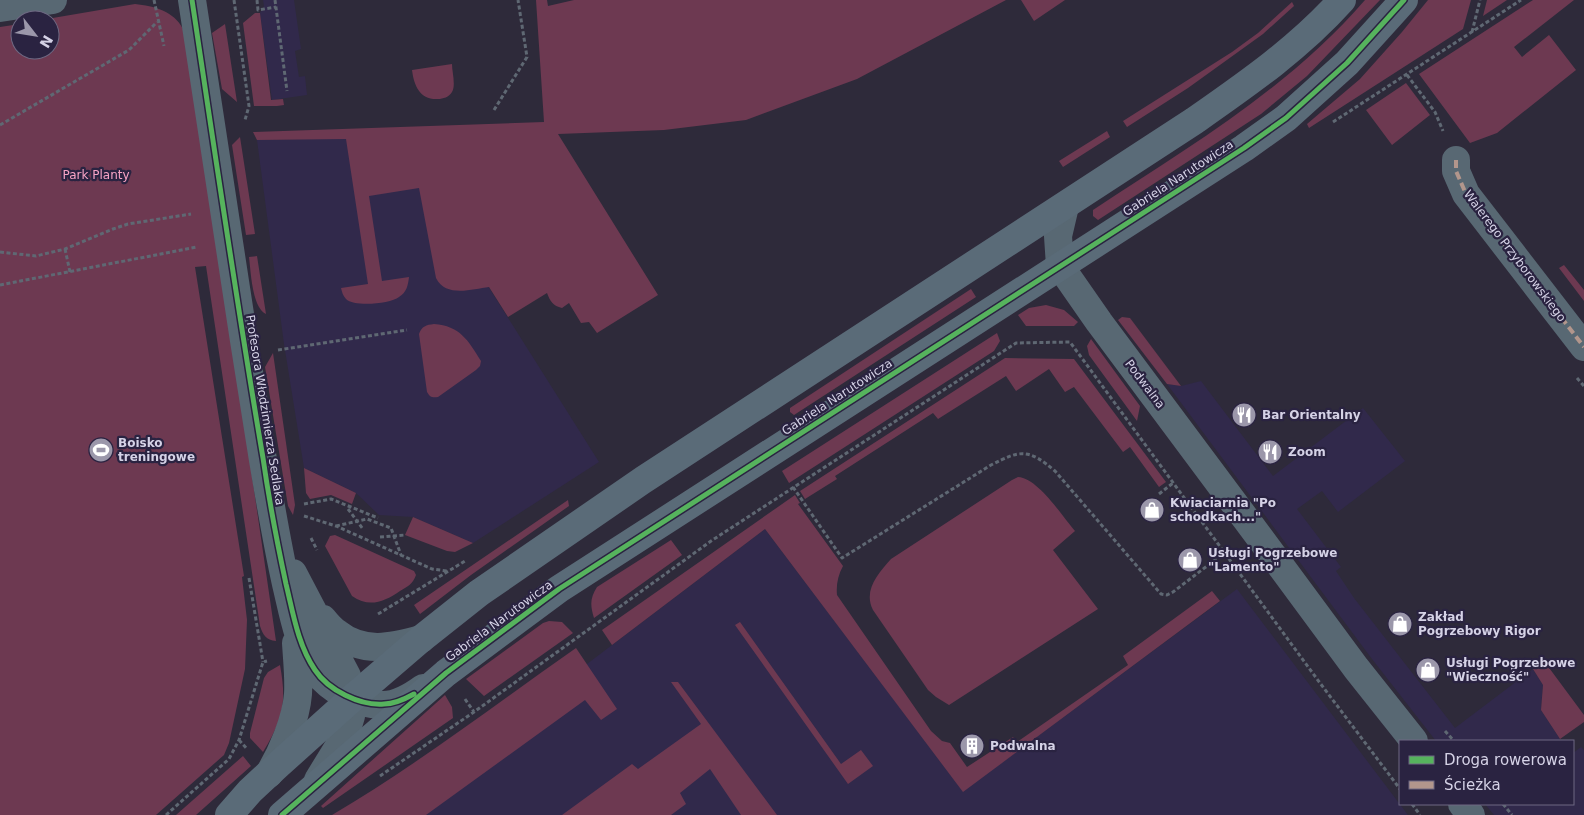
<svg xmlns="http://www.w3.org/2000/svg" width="1584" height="815" font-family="'DejaVu Sans',sans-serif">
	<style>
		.built { fill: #31294b }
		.green { fill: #6d3951 }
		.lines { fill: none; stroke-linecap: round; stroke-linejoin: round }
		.path { stroke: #5f6873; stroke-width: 3; stroke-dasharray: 4 2.5; stroke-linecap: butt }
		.street { stroke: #586873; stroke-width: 28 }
		.secondary { stroke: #5a6b78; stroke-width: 28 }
		.quiet { stroke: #b2968c; stroke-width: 4; stroke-dasharray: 8 4; stroke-linecap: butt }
		.cycleway-casing { stroke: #2a2341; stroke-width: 8 }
		.cycleway { stroke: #56b35d; stroke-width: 5 }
		.labels { text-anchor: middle; stroke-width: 4.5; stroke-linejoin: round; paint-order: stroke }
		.park-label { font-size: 12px; fill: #f7a3c5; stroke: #2a2341 }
		.street-label { font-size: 12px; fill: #d5d2e6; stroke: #2a2341 }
		.poi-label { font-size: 12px; font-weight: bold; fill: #d5d2e6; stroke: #2a2341; text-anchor: start }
	</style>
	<rect width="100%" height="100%" fill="#2e2a3a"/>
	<!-- built -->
	<path class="built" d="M263,0h31l7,49 -6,2 4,26 6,-1 2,19 -35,5 -12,-87 4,-7z
		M394,137l205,325 -126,81 -60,-26 -34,-2 -23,-22 -52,-25 -20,-124 -27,-204z
		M1201,381l72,95 90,-68 42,53 -67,51 -16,-21 -25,18 44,58 -5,4 18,27 101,130 78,-59 10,16 -2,25 19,29 -3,2h-121l-64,-82 -205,-275 14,2z
		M765,529l198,262 274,-202 171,226h-1032l211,-151z
		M1581,747l3,3v65h-90l-9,-11h88v-51z"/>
	<!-- green -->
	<path class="green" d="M536,0h11l1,6 26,-6h432l-149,79 -111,41 -82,10 -106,4 100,161 -61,38 -8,-11 -8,1 -12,-20 -7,5c-9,-2 -12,-7 -15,-15l-39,24 -19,-30c-17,2 -43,11 -53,-9l-17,-90 -50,8 13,85 27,-4c-1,8 -2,15 -10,20 -9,7 -45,10 -53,2 -3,-3 -4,-7 -5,-11l27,-4 -22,-145 -89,1 -4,-8 291,-10z
		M1021,0h44l-31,21z
		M1365,0h15l-73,76 -46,38 -163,106 -5,-4v-6c96,-63 196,-122 272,-210z
		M1428,0h43l-8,29 -154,99 -2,-4 53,-45 42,-47z
		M1487,0h20l-24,16z
		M1533,0h41l-60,47 8,10 27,-22 27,35 -79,63 -27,10 -51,-69z
		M1292,2l2,4 -31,28 -75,54 -61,39 -4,-6 109,-69 26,-19z
		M135,4c19,2 39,7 48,25l38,234 55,378c-10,-1 -13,-6 -16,-15l-54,-360 -11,1 49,309 -2,1 5,43 -2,49 -16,74 -5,12 -68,60h-156v-788l20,-3v26h30v-30h-9z
		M255,13h5l11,87 12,-1 1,6 -7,1h-23l-11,-83z
		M225,24l12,78 -15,-13 -10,-56z
		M452,64c0,8 4,21 0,28 -3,5 -9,7 -14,7 -18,1 -24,-13 -26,-29z
		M1406,83l24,32 -38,30 -26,-35z
		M1107,131l3,6 -47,30 -4,-6z
		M240,137l15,97 -9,1 -14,-90z
		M257,256l9,58c-14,-7 -15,-41 -17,-57z
		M1564,265l20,25v11l-25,-33z
		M971,289l5,8 -182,118 -4,-3v-4z
		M1046,305l18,5 14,12 -4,4h-48l-8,-11 11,-7z
		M1122,317l8,1 51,68 -14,-2 -49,-64z
		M434,324c26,2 34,16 47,37l-1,5 -4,4 -38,27c-6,1 -8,0 -11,-5l-8,-58c3,-8 7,-9 15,-10z
		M997,333l3,8 -6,10 -205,132 -7,-12z
		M1091,339l49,67 -3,15 -48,-66 -2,-9z
		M273,353l22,152 -2,10 -5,-9 -23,-139z
		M1005,358l69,1 92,123 -7,5 -29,-40 -7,5 -49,-65 -9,5 -16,-23 -33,22 -10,-15 -68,43 -5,-6 -98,63 2,3 -32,20 -5,-8z
		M304,468l52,25 -4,11 -21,-9 -21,4 -4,-6z
		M1018,477c20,1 44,39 57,54l-22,19 45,59 -149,96 -13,-8 -8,-7 -55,-80c-10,-20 5,-36 18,-51l121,-79z
		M795,495l5,8 -2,1 45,62c-5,9 -7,19 -6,29l94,136 11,10 8,2 17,24 46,-30 4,5 111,-77 -5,-9 89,-65 8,10 -257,191 -198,-263 -153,116 -10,-15z
		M568,500l1,6 -98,69 -51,39 -6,-9z
		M413,517l60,26 -18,9 -8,-1 -42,-16z
		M335,535l79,36 2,4c-3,9 -9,12 -16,16 -16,11 -31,17 -48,5l-27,-50 5,-10z
		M671,540l11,15 -88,63c-4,-13 -4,-20 3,-31z
		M549,621l13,1 11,11 -89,63 -18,-17 77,-56z
		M740,622l101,142 20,-14 12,16 -25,18 -113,-159z
		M576,648l41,61 -16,11 -16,-20 -159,115h-94c85,-50 164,-111 244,-167z
		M1544,661l40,54v7l-24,17 -19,-29 2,-25 -10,-16z
		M280,665c7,38 3,54 -17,87l-13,-14v-5l14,-55 4,-6z
		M671,682h7l99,133h-36l-31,-46 -30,24 6,11 -15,11h-109l70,-51 6,5 63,-45z
		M445,695l7,12 1,11 -130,90 -2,-2z
		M243,756l8,10 -55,49h-20z"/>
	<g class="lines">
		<!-- path -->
		<path class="path" d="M154,0l10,46
			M234,0l15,106 -4,14
			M257,0l1,10 18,-3
			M275,0l12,91
			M1472,32l8,-32
			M1407,75l28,37 8,19
			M494,110l33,-53 -9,-57
			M1333,122l188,-122
			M0,125l129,-75 28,-28
			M65,249l5,23
			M0,252l36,4 29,-7 48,-20 15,-5 63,-10
			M0,285l197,-38
			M278,350l129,-20
			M1577,378l7,8
			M793,487l49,71 149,-93c29,-15 37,-17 64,6l106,123 6,1 6,-3 51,-39
			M1159,494l14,-11
			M304,504l27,-5 47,19
			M348,509l15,20
			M304,516l32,10 96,43 15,2
			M336,526l31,-7 24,9 10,27
			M380,537l25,-2
			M311,538l6,12
			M249,578l14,84
			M378,614l87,-53
			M465,699l9,13
			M1445,731l9,10
			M239,740l8,9
			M380,776l94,-64 237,-171 305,-198 54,-1 250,341 80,106
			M1412,804l8,11
			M1503,804l9,11
			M166,815l63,-56 10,-19 24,-78 4,-1"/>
		<!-- street -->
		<path class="street" d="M192,0c24,154 46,307 71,460 7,42 14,83 23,124 7,29 12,62 30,87 15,20 42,34 67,34 14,0 29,-9 40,-17
			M0,8l53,-8
			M1456,160v11l10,23 118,153
			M1065,206l-7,30 2,30 39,56 164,220 93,126 58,73
			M293,573l54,103 6,22 -2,18 -6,20 -27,44
			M323,619c4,5 8,10 14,14 26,21 55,14 84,6
			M269,774c13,-22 27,-54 29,-80 1,-17 -1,-34 -2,-51
			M1462,804l9,11"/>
		<!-- secondary -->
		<path class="secondary" d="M229,815l21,-24 28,-26 79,-71 64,-55 58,-46 164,-113 551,-359c53,-37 105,-73 148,-121
			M282,815l164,-142 113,-84 685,-441 42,-30 61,-55 57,-63"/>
		<!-- quiet -->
		<path class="quiet" d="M1456,160v11l10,23 118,153"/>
		<defs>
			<path id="cycleway" d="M192,0c23,153 45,306 71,458 6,42 14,84 23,126 7,29 12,61 29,86 13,20 45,36 69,34 11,0 21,-5 30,-10
				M282,815l164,-142 113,-84 685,-441 42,-30 61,-55 57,-63"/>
		</defs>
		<!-- cycleway casing -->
		<use href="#cycleway" class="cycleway-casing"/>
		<!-- cycleway -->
		<use href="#cycleway" class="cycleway"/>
	</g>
	<!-- icons -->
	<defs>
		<symbol id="restaurant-disc" viewBox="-11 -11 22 22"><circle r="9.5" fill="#9b97aa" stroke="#2a2341"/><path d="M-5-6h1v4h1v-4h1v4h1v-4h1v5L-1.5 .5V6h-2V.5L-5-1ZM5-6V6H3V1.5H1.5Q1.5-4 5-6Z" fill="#fff"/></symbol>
		<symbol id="stadium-disc" viewBox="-11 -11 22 22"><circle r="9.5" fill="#9b97aa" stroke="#2a2341"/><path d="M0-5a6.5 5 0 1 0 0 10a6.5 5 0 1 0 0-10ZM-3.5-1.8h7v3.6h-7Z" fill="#fff"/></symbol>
		<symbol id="shop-disc" viewBox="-11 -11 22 22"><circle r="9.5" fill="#9b97aa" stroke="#2a2341"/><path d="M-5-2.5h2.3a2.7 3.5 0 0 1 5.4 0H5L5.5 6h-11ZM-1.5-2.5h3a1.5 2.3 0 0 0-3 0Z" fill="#fff"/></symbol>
		<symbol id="building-disc" viewBox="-11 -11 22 22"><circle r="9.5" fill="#9b97aa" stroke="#2a2341"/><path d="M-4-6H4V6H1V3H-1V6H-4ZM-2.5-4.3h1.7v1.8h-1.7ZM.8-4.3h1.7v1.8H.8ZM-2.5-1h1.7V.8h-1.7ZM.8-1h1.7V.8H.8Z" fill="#fff"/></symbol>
	</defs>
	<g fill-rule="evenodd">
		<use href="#restaurant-disc" x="1230" y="401" width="28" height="28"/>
		<use href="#stadium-disc" x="87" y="436" width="28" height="28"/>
		<use href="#restaurant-disc" x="1256" y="438" width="28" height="28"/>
		<use href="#shop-disc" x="1138" y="496" width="28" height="28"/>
		<use href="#shop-disc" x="1176" y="546" width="28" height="28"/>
		<use href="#shop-disc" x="1386" y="610" width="28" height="28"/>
		<use href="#shop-disc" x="1414" y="656" width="28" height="28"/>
		<use href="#building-disc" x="958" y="732" width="28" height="28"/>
	</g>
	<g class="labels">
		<!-- park labels -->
		<g class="park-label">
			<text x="96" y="179">Park Planty</text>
		</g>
		<!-- street labels -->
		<g class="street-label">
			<text transform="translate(1178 178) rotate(-33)" y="4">Gabriela Narutowicza</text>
			<text transform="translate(1515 256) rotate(53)" y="4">Walerego Przyborowskiego</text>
			<text transform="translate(1145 384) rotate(53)" y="4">Podwalna</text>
			<text transform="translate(837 397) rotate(-33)" y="4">Gabriela Narutowicza</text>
			<text transform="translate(265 410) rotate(81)" y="4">Profesora Włodzimierza Sedlaka</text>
			<text transform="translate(499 621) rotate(-36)" y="4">Gabriela Narutowicza</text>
		</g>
		<!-- poi labels -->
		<g class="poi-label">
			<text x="1262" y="419">Bar Orientalny</text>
			<text x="118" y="447">Boisko<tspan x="118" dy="14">treningowe</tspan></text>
			<text x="1288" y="456">Zoom</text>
			<text x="1170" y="507">Kwiaciarnia "Po<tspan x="1170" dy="14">schodkach..."</tspan></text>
			<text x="1208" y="557">Usługi Pogrzebowe<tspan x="1208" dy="14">"Lamento"</tspan></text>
			<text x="1418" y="621">Zakład<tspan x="1418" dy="14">Pogrzebowy Rigor</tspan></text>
			<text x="1446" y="667">Usługi Pogrzebowe<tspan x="1446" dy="14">"Wieczność"</tspan></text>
			<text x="990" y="750">Podwalna</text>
		</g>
	</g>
	<!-- legend -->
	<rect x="1399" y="740" width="175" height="65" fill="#2a2341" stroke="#6e6983"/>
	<rect x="1409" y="756" width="25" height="8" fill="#56b35d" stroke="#6e6983"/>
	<text x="1444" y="765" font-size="15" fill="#d5d2e6">Droga rowerowa</text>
	<rect x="1409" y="781" width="25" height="8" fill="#b2968c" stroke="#6e6983"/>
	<text x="1444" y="790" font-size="15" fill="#d5d2e6">Ścieżka</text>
	<!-- north arrow -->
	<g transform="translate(35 35) rotate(121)"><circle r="24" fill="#2a2341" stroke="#6e6983"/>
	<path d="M0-4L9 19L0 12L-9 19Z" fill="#9b97aa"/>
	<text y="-8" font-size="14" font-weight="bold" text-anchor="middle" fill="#d5d2e6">N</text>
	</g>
</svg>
